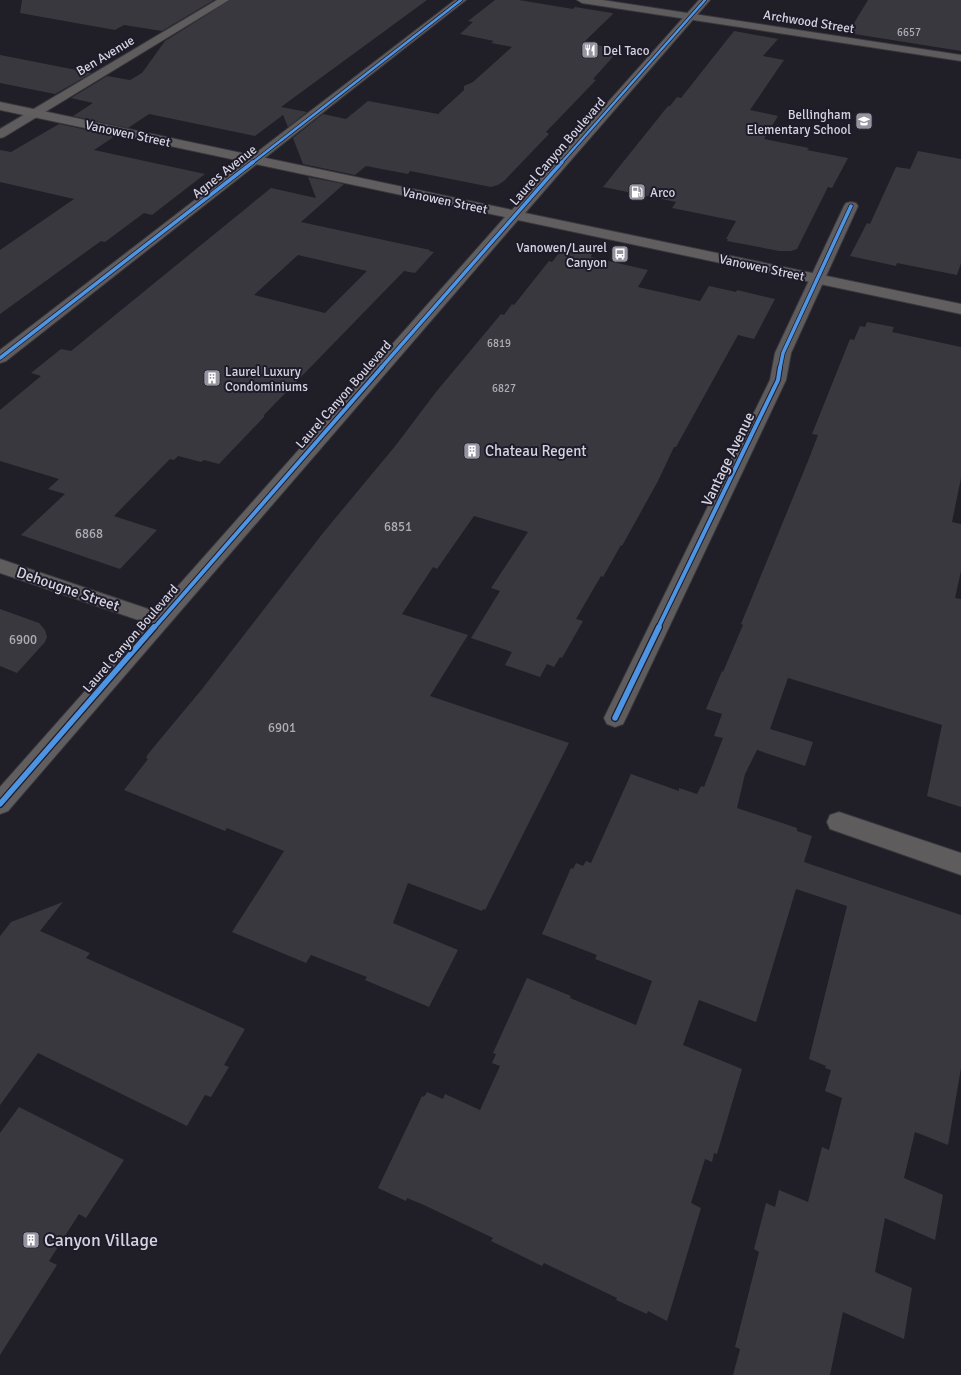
<svg xmlns="http://www.w3.org/2000/svg" width="961" height="1375" font-family="Signika,sans-serif">
	<style>
		.building { fill: #3a383f; fill-rule: evenodd }
		.lines { fill: none; stroke-linecap: round; stroke-linejoin: round }
		.minor-casing { stroke: #3a383f; stroke-width: 2 }
		.major-casing { stroke: #3a383f; stroke-width: 2 }
		.minor { fill: #5f5c5d; fill-rule: evenodd }
		.major { fill: #615e60; fill-rule: evenodd }
		.cycleway-far3-casing { stroke: #1e1b2a; stroke-width: 4 }
		.cycleway-far2-casing { stroke: #1e1b2a; stroke-width: 5 }
		.cycleway-far1-casing { stroke: #1e1b2a; stroke-width: 6 }
		.cycleway-casing { stroke: #1e1b2a; stroke-width: 8 }
		.cycleway-far3 { stroke: #4d94e3; stroke-width: 2.5 }
		.cycleway-far2 { stroke: #4d94e3; stroke-width: 3.5 }
		.cycleway-far1 { stroke: #4d94e3; stroke-width: 4 }
		.cycleway { stroke: #4d94e3; stroke-width: 5.5 }
		.labels { text-anchor: middle; stroke-width: 4; stroke-linejoin: round; paint-order: stroke }
		.far-number-label { font-size: 11px; fill: #aeacb6 }
		.far-street-label { font-size: 13px; fill: #d5d3de; stroke: #1e1b2a }
		.far-poi-label { font-size: 13px; fill: #d5d3de; stroke: #1e1b2a; text-anchor: start }
		.number-label { font-size: 13px; fill: #aeacb6 }
		.poi-label { font-size: 15px; fill: #d5d3de; stroke: #1e1b2a; text-anchor: start }
		.street-label { font-size: 15px; fill: #d5d3de; stroke: #1e1b2a }
		.near-poi-label { font-size: 18px; fill: #d5d3de; stroke: #1e1b2a; text-anchor: start }
	</style>
	<rect width="100%" height="100%" fill="#201e26"/>
	<!-- building -->
	<path class="building" d="M22,0h192l-52,31 -38,-6 -9,5 -95,-17z
		M230,0h197l-146,107 26,5 -19,15 -5,-12 -28,21 -106,-22 -21,14 -55,-12 20,-13 -22,-5 36,-22 23,4 12,-7 23,-32z
		M495,0h24l54,9 2,-2 37,6 1,1 -30,29 37,6 -27,30 3,1 -50,52 3,2 -45,47 -6,4 -7,2 -81,-16 -2,3 -42,-8 -11,9 -52,-11 -10,-26 30,-24 23,5 22,-18 70,13 26,-24v-4l9,-4 39,-35 -21,-4 3,-2 -34,-7 13,-12 -5,-1z
		M868,0h93v51l-113,-18z
		M734,31l44,8 -15,17 21,4 -34,50 28,6 -14,23 45,9 -2,2 41,8 -16,30 -4,-1 -31,62 -6,2h-12l-52,-10 1,-2h-2l10,-18 -64,-13 4,-6 -73,-15 65,-81h2l7,-9 4,1z
		M0,55l92,18 -37,21 -55,-11z
		M59,124l56,12 -21,14 111,24 -53,41 -8,-2 -39,29 -4,-1 -101,73v-64l74,-51 -74,-17v-32l11,2z
		M918,151l43,8v104l-4,12 -60,-12 -1,3 -46,-10 17,-33 3,1 26,-57 14,2z
		M308,177l36,7 -43,38 129,28 -1,1 5,1 -19,21 -11,-2 -140,144v2l-45,47 -15,-4 -3,2 -23,-6 -4,4 -4,-1 -56,57 43,14 -37,39 -99,-34 44,-41 -17,-5 11,-10 -59,-18v-51l41,-34 -10,-3 30,-24 10,2 200,-163 45,10zM298,255l69,16 -42,42 -71,-18z
		M563,248l29,6 -1,3 57,13 -10,17 62,14 9,-15 27,6 1,-2 38,9 -21,40 -16,-4 -62,112h-2l-16,34 -36,65 -1,-1 -18,32 -2,-1 -25,43 7,2 -21,37 -2,-1 -6,10 -7,-3 -7,13 -35,-12 7,-13 -41,-14 29,-47 -9,-3 37,-56 -54,-16 -37,53 -4,-2 -31,47 66,21 -38,61 139,47 -84,167 -2,-1 -1,2 -74,-28 -15,40 65,27 -29,57 -64,-27 2,-3 -56,-22 -5,8 -74,-31 52,-81 -57,-23 -2,3 -101,-41 24,-31 -2,-1 2,-4 54,-65 121,-156 73,-88 40,-53 65,-78 3,1 8,-11 2,1 35,-44 3,1z
		M867,322l27,5 -2,5 69,15v131l-9,44 9,2v47l-6,27 6,1v208l-34,-11 15,-71 -154,-47 -18,51 43,13 -8,24 -48,-16 -12,24 -8,34 60,20v3l15,5 -8,26 157,53v153l-13,77 -33,-13 -11,46 39,17 -8,45 -50,-22 -10,54 37,16 -8,51 -61,-27 -13,63h-97l7,-26 -5,-2 24,-95 -5,-3 12,-46 9,4 4,-17 29,12 14,-55 7,3 13,-52 -17,-7 6,-21 -6,-2 1,-2 -17,-7 38,-153 -51,-17 -40,133 -57,-22 -16,45 59,24 -25,85 -3,-1 -2,9 -7,-3 -14,44 10,5 -34,113 -19,-10 -1,3 -31,-14 1,-2 -73,-35 -2,3 -51,-25 2,-3 -69,-33 -17,-7 -1,3 -28,-13 44,-92 2,1 3,-5 16,7 2,-5 35,16 20,-44 -8,-3 4,-9 -3,-1 34,-75 44,18 -1,2 66,27 16,-44 -57,-22 2,-4 -55,-21 29,-66 2,1 3,-6 7,3 3,-5 5,2 40,-89 48,17v-3l18,6 4,-8 3,1 19,-49 -9,-2 8,-22 -16,-5 16,-38 1,1 20,-47 -2,-1 67,-163 10,-26 -6,-1 38,-95 4,1 6,-14 5,1z
		M0,609l39,14 6,7 2,7 -2,5 -28,31 -17,-7z
		M63,902l-23,29 50,22 -4,5 159,71 -21,36 5,2 -18,30 -6,-2 -18,31 -149,-73 -38,52v-169l11,-14z
		M19,1107l105,53 -38,58 -7,-4 -30,47 8,4 -57,90v-222z"/>
	<g class="lines">
		<defs>
			<path id="minor" d="M217,0h12l-225,137 -4,1v-9z
				M455,0h11l-460,361 -6,2v-13z
				M577,0h25l359,55v6l-379,-58z
				M851,202l5,1 2,3 -67,147 -5,27 -160,338 -3,6 -8,3 -8,-3 -3,-6 166,-338 5,-27 69,-147 2,-3z
				M0,559l166,56 3,5 -3,5 -7,2 -159,-54z
				M839,812l122,41v22l-131,-46 -3,-7 3,-7z"/>
			<path id="major" d="M699,0h11l-185,213 436,91v10l-443,-94 -510,591 -8,3v-27l505,-570 -505,-107v-8l512,108z"/>
		</defs>
		<!-- minor casing -->
		<use href="#minor" class="minor-casing"/>
		<!-- major casing -->
		<use href="#major" class="major-casing"/>
		<!-- minor -->
		<use href="#minor" class="minor"/>
		<!-- major -->
		<use href="#major" class="major"/>
		<defs>
			<path id="cycleway-far3" d="M252,163l209,-163
				M561,163l144,-163"/>
			<path id="cycleway-far2" d="M0,358l253,-196
				M381,368l181,-206
				M780,368l3,-15 68,-147"/>
			<path id="cycleway-far1" d="M154,628l228,-261
				M658,628l120,-248 2,-13"/>
			<path id="cycleway" d="M615,718l44,-91
				M0,804l154,-177"/>
		</defs>
		<!-- cycleway-far3 casing -->
		<use href="#cycleway-far3" class="cycleway-far3-casing"/>
		<!-- cycleway-far2 casing -->
		<use href="#cycleway-far2" class="cycleway-far2-casing"/>
		<!-- cycleway-far1 casing -->
		<use href="#cycleway-far1" class="cycleway-far1-casing"/>
		<!-- cycleway casing -->
		<use href="#cycleway" class="cycleway-casing"/>
		<!-- cycleway-far3 -->
		<use href="#cycleway-far3" class="cycleway-far3"/>
		<!-- cycleway-far2 -->
		<use href="#cycleway-far2" class="cycleway-far2"/>
		<!-- cycleway-far1 -->
		<use href="#cycleway-far1" class="cycleway-far1"/>
		<!-- cycleway -->
		<use href="#cycleway" class="cycleway"/>
	</g>
	<!-- icons -->
	<defs>
		<symbol id="restaurant-square" viewBox="-11 -11 22 22"><rect x="-9" y="-9" width="18" height="18" rx="4" fill="#96949e" stroke="#1e1b2a"/><path d="M-5-6h1v4h1v-4h1v4h1v-4h1v5L-1.5 .5V6h-2V.5L-5-1ZM5-6V6H3V1.5H1.5Q1.5-4 5-6Z" fill="#fff"/></symbol>
		<symbol id="school-square" viewBox="-11 -11 22 22"><rect x="-9" y="-9" width="18" height="18" rx="4" fill="#96949e" stroke="#1e1b2a"/><path d="M0-5L7-2L0 1L-7-2ZM-4 1L0 2.5L4 1V4Q0 6-4 4Z" fill="#fff"/></symbol>
		<symbol id="fuel-square" viewBox="-11 -11 22 22"><rect x="-9" y="-9" width="18" height="18" rx="4" fill="#96949e" stroke="#1e1b2a"/><path d="M-5.5-6h7V0h2V4h1.3V-2.5L3-4.5l.8-.8L6-3V5H2.5V1h-1V6h-7ZM-4.2-4.7v3.2H.2V-4.7Z" fill="#fff"/></symbol>
		<symbol id="bus-square" viewBox="-11 -11 22 22"><rect x="-9" y="-9" width="18" height="18" rx="4" fill="#96949e" stroke="#1e1b2a"/><path d="M-5-6H5V4H4V6H2V4H-2V6H-4V4H-5ZM-3.5-4V0h7V-4ZM-3.5 1.2v1.5H-2V1.2ZM2 1.2v1.5H3.5V1.2Z" fill="#fff"/></symbol>
		<symbol id="building-square" viewBox="-11 -11 22 22"><rect x="-9" y="-9" width="18" height="18" rx="4" fill="#96949e" stroke="#1e1b2a"/><path d="M-4-6H4V6H1V3H-1V6H-4ZM-2.5-4.3h1.7v1.8h-1.7ZM.8-4.3h1.7v1.8H.8ZM-2.5-1h1.7V.8h-1.7ZM.8-1h1.7V.8H.8Z" fill="#fff"/></symbol>
	</defs>
	<g fill-rule="evenodd">
		<use href="#restaurant-square" x="580" y="40" width="20" height="20"/>
		<use href="#school-square" x="854" y="111" width="20" height="20"/>
		<use href="#fuel-square" x="627" y="182" width="20" height="20"/>
		<use href="#bus-square" x="610" y="244" width="20" height="20"/>
		<use href="#building-square" x="202" y="368" width="20" height="20"/>
		<use href="#building-square" x="462" y="441" width="20" height="20"/>
		<use href="#building-square" x="21" y="1230" width="20" height="20"/>
	</g>
	<g class="labels">
		<!-- far-number labels -->
		<g class="far-number-label">
			<text x="909" y="36">6657</text>
			<text x="499" y="347">6819</text>
			<text x="504" y="392">6827</text>
		</g>
		<!-- far-street labels -->
		<g class="far-street-label">
			<text transform="translate(809 21) rotate(9)" y="5">Archwood Street</text>
			<text transform="translate(105 55) rotate(-31)" y="5">Ben Avenue</text>
			<text transform="translate(128 133) rotate(12)" y="5">Vanowen Street</text>
			<text transform="translate(557 151) rotate(-49)" y="5">Laurel Canyon Boulevard</text>
			<text transform="translate(224 171) rotate(-38)" y="5">Agnes Avenue</text>
			<text transform="translate(445 200) rotate(12)" y="5">Vanowen Street</text>
			<text transform="translate(762 267) rotate(12)" y="5">Vanowen Street</text>
			<text transform="translate(343 394) rotate(-49)" y="5">Laurel Canyon Boulevard</text>
			<text transform="translate(130 638) rotate(-49)" y="5">Laurel Canyon Boulevard</text>
		</g>
		<!-- far-poi labels -->
		<g class="far-poi-label">
			<text x="603" y="55">Del Taco</text>
			<text x="851" y="119" text-anchor="end">Bellingham<tspan x="851" dy="15">Elementary School</tspan></text>
			<text x="650" y="197">Arco</text>
			<text x="607" y="252" text-anchor="end">Vanowen/Laurel<tspan x="607" dy="15">Canyon</tspan></text>
			<text x="225" y="376">Laurel Luxury<tspan x="225" dy="15">Condominiums</tspan></text>
		</g>
		<!-- number labels -->
		<g class="number-label">
			<text x="398" y="531">6851</text>
			<text x="89" y="538">6868</text>
			<text x="23" y="644">6900</text>
			<text x="282" y="732">6901</text>
		</g>
		<!-- poi labels -->
		<g class="poi-label">
			<text x="485" y="456">Chateau Regent</text>
		</g>
		<!-- street labels -->
		<g class="street-label">
			<text transform="translate(728 459) rotate(-64)" y="5">Vantage Avenue</text>
			<text transform="translate(68 589) rotate(19)" y="5">Dehougne Street</text>
		</g>
		<!-- near-poi labels -->
		<g class="near-poi-label">
			<text x="44" y="1246">Canyon Village</text>
		</g>
	</g>
</svg>
